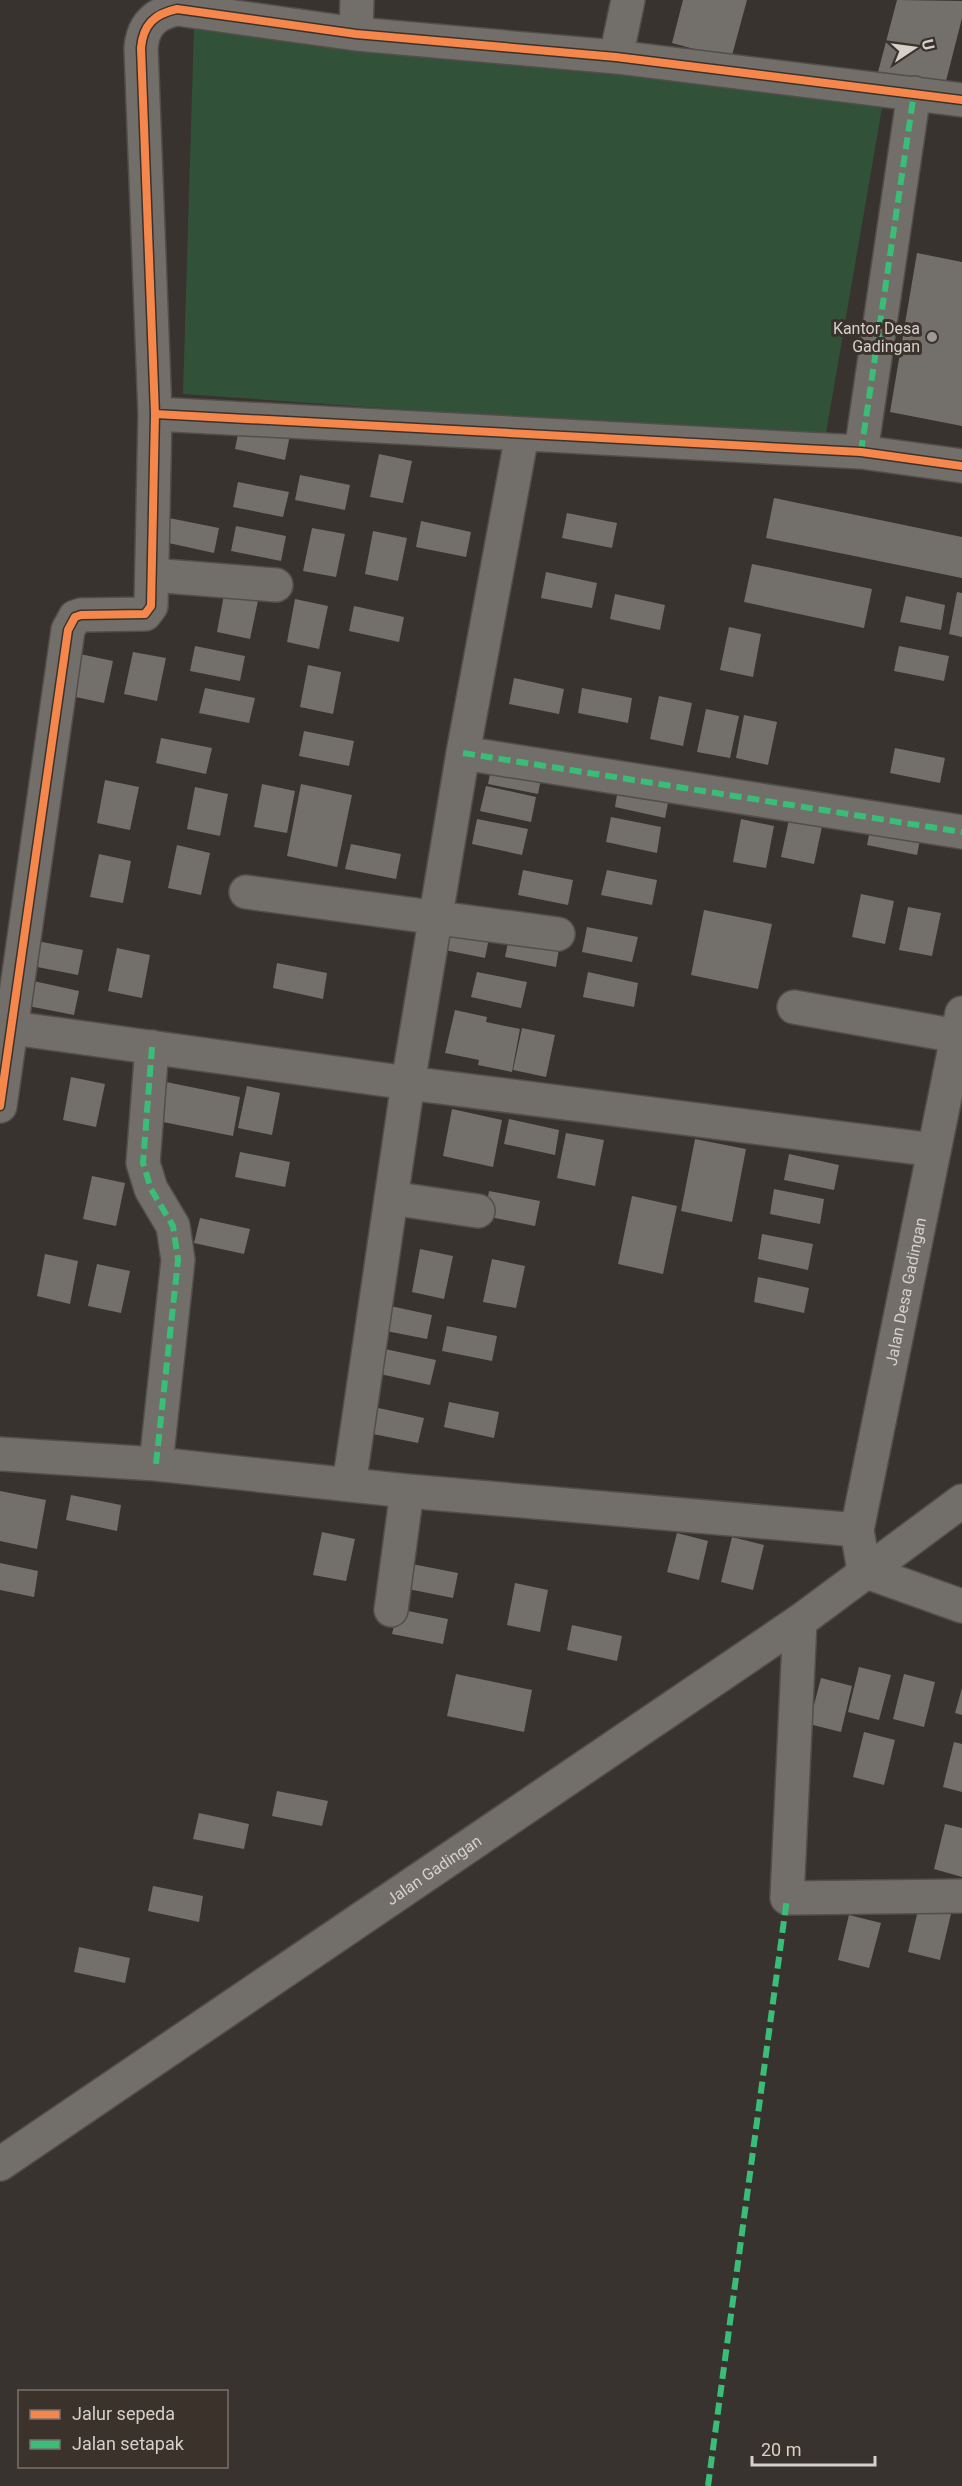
<svg xmlns="http://www.w3.org/2000/svg" width="962" height="2486" font-family="Roboto,sans-serif">
	<style>
		.green { fill: #315238 }
		.building { fill: #736f6a }
		.lines { fill: none; stroke-linecap: round; stroke-linejoin: round }
		.street-casing { stroke: #534e4b; stroke-width: 36 }
		.secondary-casing { stroke: #534e4b; stroke-width: 36 }
		.street { stroke: #726e6a; stroke-width: 33 }
		.secondary { stroke: #726e6a; stroke-width: 33 }
		.quiet { stroke: #3abd76; stroke-width: 6; stroke-dasharray: 12 6; stroke-linecap: butt }
		.cycleway-casing { stroke: #3b322b; stroke-width: 11 }
		.cycleway { stroke: #f5874c; stroke-width: 8 }
		.poi-dot { fill: #9f9994; stroke: #3b322b; stroke-width: 2 }
		.labels { text-anchor: middle; stroke-width: 6; stroke-linejoin: round; paint-order: stroke }
		.poi-label { font-size: 16px; fill: #d6d0cb; stroke: #3b322b; text-anchor: end }
		.street-label { font-size: 16px; fill: #d6d0cb; stroke: #3b322b }
	</style>
	<rect width="100%" height="100%" fill="#38332e"/>
	<!-- green -->
	<path class="green" d="M194,27l689,75 -58,337 -642,-45z"/>
	<!-- building -->
	<path class="building" d="M683,0h64l-16,59 -59,-16z
		M897,0l65,1v17l-18,71 -66,-17z
		M917,253l45,9v164l-72,-14z
		M240,424l50,11 -5,25 -50,-11z
		M379,454l33,7 -9,42 -33,-6z
		M300,475l50,10 -5,25 -50,-10z
		M238,482l51,10 -6,25 -50,-10z
		M774,498l188,39v41l-196,-40z
		M567,513l50,10 -5,25 -50,-10z
		M169,518l50,10 -5,25 -50,-11z
		M421,521l50,11 -5,25 -50,-10z
		M236,526l50,10 -5,25 -50,-10z
		M312,528l33,6 -9,43 -33,-6z
		M373,531l34,7 -9,43 -33,-7z
		M752,564l120,25 -8,39 -120,-26z
		M546,572l51,11 -5,25 -51,-10z
		M225,589l34,7 -9,43 -33,-7z
		M957,592l5,1v44l-13,-3z
		M615,594l50,11 -5,25 -50,-11z
		M906,596l39,9 -4,25 -41,-8z
		M295,599l33,7 -9,43 -32,-7z
		M354,606l50,11 -5,25 -50,-11z
		M729,627l32,7 -8,43 -33,-7z
		M195,646l50,10 -5,25 -50,-10z
		M899,646l50,10 -5,25 -50,-10z
		M133,652l33,6 -9,43 -33,-7z
		M80,654l33,7 -9,42 -33,-7z
		M308,665l33,7 -8,42 -33,-7z
		M514,678l50,11 -5,25 -50,-10z
		M205,688l50,10 -6,25 -50,-10z
		M582,688l50,10 -4,25 -50,-10z
		M659,696l33,7 -9,43 -33,-7z
		M706,709l33,7 -9,42 -33,-6z
		M744,715l33,7 -9,43 -32,-7z
		M304,731l50,10 -5,25 -50,-10z
		M161,738l51,10 -6,26 -50,-11z
		M895,748l50,10 -5,25 -50,-10z
		M493,759l50,10 -5,25 -50,-10z
		M105,780l34,7 -9,43 -33,-7z
		M619,782l51,11 -5,25 -50,-11z
		M262,784l33,7 -8,42 -33,-6z
		M301,784l51,11 -15,72 -50,-11z
		M486,786l50,11 -5,25 -51,-11z
		M195,787l33,7 -8,42 -33,-7z
		M790,815l33,7 -9,42 -33,-7z
		M611,817l50,10 -4,26 -51,-11z
		M477,819l51,10 -6,26 -50,-11z
		M741,819l33,7 -8,42 -33,-6z
		M872,820l50,10 -5,25 -50,-10z
		M351,844l50,10 -5,25 -51,-10z
		M177,845l33,8 -9,42 -33,-7z
		M99,854l32,7 -8,42 -33,-6z
		M523,870l50,10 -5,25 -50,-10z
		M607,870l50,10 -5,25 -51,-10z
		M861,894l33,7 -9,43 -33,-7z
		M908,907l33,6 -9,43 -33,-6z
		M704,910l68,14 -14,65 -67,-14z
		M440,923l50,10 -5,25 -50,-10z
		M587,927l51,10 -6,25 -50,-10z
		M510,932l50,10 -4,25 -51,-10z
		M32,940l51,10 -5,25 -51,-10z
		M117,948l33,7 -8,43 -34,-7z
		M277,963l50,10 -4,26 -50,-11z
		M477,972l50,10 -6,26 -50,-11z
		M588,972l50,11 -4,24 -51,-10z
		M29,980l50,11 -5,24 -51,-10z
		M455,1010l32,7 -1,5 34,7 -8,43 -34,-7 1,-5 -34,-7z
		M522,1028l33,7 -9,42 -33,-7z
		M71,1077l34,7 -9,43 -33,-7z
		M161,1081l79,16 -7,39 -80,-16z
		M247,1086l33,7 -8,42 -34,-7z
		M452,1109l50,11 -9,47 -50,-11z
		M509,1119l50,11 -4,25 -51,-11z
		M566,1133l38,7 -9,46 -38,-8z
		M695,1139l51,10 -14,73 -51,-11z
		M240,1152l50,10 -5,25 -50,-10z
		M789,1154l50,11 -5,25 -50,-10z
		M92,1176l33,7 -9,43 -33,-7z
		M774,1189l50,10 -4,25 -50,-10z
		M489,1191l51,10 -5,25 -50,-10z
		M632,1196l45,10 -14,68 -45,-10z
		M200,1218l50,11 -6,25 -50,-11z
		M762,1234l51,10 -5,26 -50,-11z
		M420,1249l33,7 -9,43 -32,-7z
		M45,1254l33,7 -8,43 -33,-8z
		M492,1259l33,7 -9,42 -33,-6z
		M97,1264l33,7 -9,42 -33,-7z
		M758,1277l51,11 -5,25 -50,-11z
		M381,1304l51,11 -5,24 -51,-10z
		M447,1326l50,10 -5,25 -50,-10z
		M385,1349l51,11 -6,25 -50,-11z
		M449,1402l50,10 -5,26 -50,-11z
		M374,1407l50,11 -6,25 -50,-10z
		M0,1491l46,9 -9,49 -37,-8z
		M71,1495l50,10 -4,26 -51,-11z
		M322,1532l33,7 -9,42 -33,-6z
		M677,1533l31,8 -9,39 -32,-8z
		M732,1537l32,8 -11,45 -32,-8z
		M0,1563l38,8 -4,26 -34,-7z
		M407,1563l51,10 -5,25 -50,-10z
		M515,1583l33,7 -8,42 -33,-7z
		M398,1609l50,10 -5,25 -51,-10z
		M572,1625l50,11 -5,25 -50,-11z
		M859,1667l32,8 -12,45 -31,-8z
		M456,1674l76,16 -8,42 -77,-16z
		M904,1674l31,8 -11,45 -31,-8z
		M821,1678l31,8 -11,46 -32,-8z
		M962,1688v27l-7,-2z
		M864,1732l31,8 -11,45 -31,-8z
		M954,1742l8,2v48l-19,-5z
		M277,1791l51,10 -6,25 -50,-10z
		M199,1813l50,11 -5,25 -51,-10z
		M945,1824l17,4v49l-28,-8z
		M153,1886l50,10 -4,26 -51,-11z
		M919,1906l32,8 -11,46 -32,-8z
		M849,1915l32,8 -12,45 -31,-8z
		M79,1947l51,11 -5,25 -51,-11z"/>
	<g class="lines">
		<defs>
			<path id="street" d="M356,34l1,-34
				M616,57l12,-57
				M155,414l-14,-366c2,-23 13,-34 36,-39l179,25 260,23 346,43
				M861,452l53,-359
				M152,575l124,10
				M463,753l499,79
				M246,892l312,42
				M794,1007l163,29
				M12,1028l396,55 526,67
				M152,1047l-9,116 8,26 22,37 5,34 -22,204
				M0,1106l68,-476 7,-13 6,-2 64,-1 6,-8 4,-192 706,38 101,14
				M391,1198l87,13
				M0,1454l156,10 251,27 450,39
				M349,1485l59,-402 55,-330 59,-318
				M391,1610l16,-119
				M800,1621l-13,277 175,-2"/>
			<g id="secondary">
				<path id="s1" d="M864,1571l-7,-41 105,-517"/>
				<path d="M864,1571l98,35"/>
				<path id="s2" d="M0,2164l800,-543 162,-120"/>
			</g>
		</defs>
		<!-- street casing -->
		<use href="#street" class="street-casing"/>
		<!-- secondary casing -->
		<use href="#secondary" class="secondary-casing"/>
		<!-- street -->
		<use href="#street" class="street"/>
		<!-- secondary -->
		<use href="#secondary" class="secondary"/>
		<!-- quiet -->
		<path class="quiet" d="M861,452l53,-359
			M463,753l499,79
			M152,1047l-9,116 8,26 22,37 5,34 -22,204
			M708,2486l79,-588"/>
		<defs>
			<path id="cycleway" d="M155,414l-14,-366c2,-23 13,-34 36,-39l179,25 260,23 346,43
				M0,1106l68,-476 7,-13 6,-2 64,-1 6,-8 4,-192 706,38 101,14"/>
		</defs>
		<!-- cycleway casing -->
		<use href="#cycleway" class="cycleway-casing"/>
		<!-- cycleway -->
		<use href="#cycleway" class="cycleway"/>
	</g>
	<!-- markers -->
	<circle class="poi-dot" cx="932" cy="337" r="6"/>
	<g class="labels">
		<!-- poi labels -->
		<g class="poi-label">
			<text x="920" y="334">Kantor Desa<tspan x="920" dy="18">Gadingan</tspan></text>
		</g>
		<!-- street labels -->
		<g class="street-label">
			<text dy="6" stroke="none"><textPath href="#s1" startOffset="285">Jalan Desa Gadingan</textPath></text>
			<text dy="6" stroke="none"><textPath href="#s2" startOffset="524">Jalan Gadingan</textPath></text>
		</g>
	</g>
	<!-- legend -->
	<rect x="18" y="2390" width="210" height="78" fill="#3b322b" stroke="#79716b" stroke-width="1.5"/>
	<rect x="30" y="2410" width="30" height="9" fill="#f5874c" stroke="#79716b" stroke-width="1.5"/>
	<text x="72" y="2420" font-size="18" fill="#d6d0cb">Jalur sepeda</text>
	<rect x="30" y="2440" width="30" height="9" fill="#3abd76" stroke="#79716b" stroke-width="1.5"/>
	<text x="72" y="2450" font-size="18" fill="#d6d0cb">Jalan setapak</text>
	<!-- north arrow -->
	<g transform="translate(914 48) rotate(77)" stroke="#3b322b" stroke-width="4.5" paint-order="stroke">
	<path d="M0-4.5L10 22L0 15L-10 22Z" fill="#d6d0cb"/>
	<text y="-9" font-size="16" font-weight="bold" text-anchor="middle" fill="#d6d0cb">U</text>
	</g>
	<!-- scale -->
	<path d="M752 2456v9h123v-9" fill="none" stroke="#d6d0cb" stroke-width="3"/>
	<text x="761" y="2456" font-size="18" fill="#d6d0cb" stroke="#3b322b" stroke-width="4.5" paint-order="stroke">20 m</text>
</svg>
